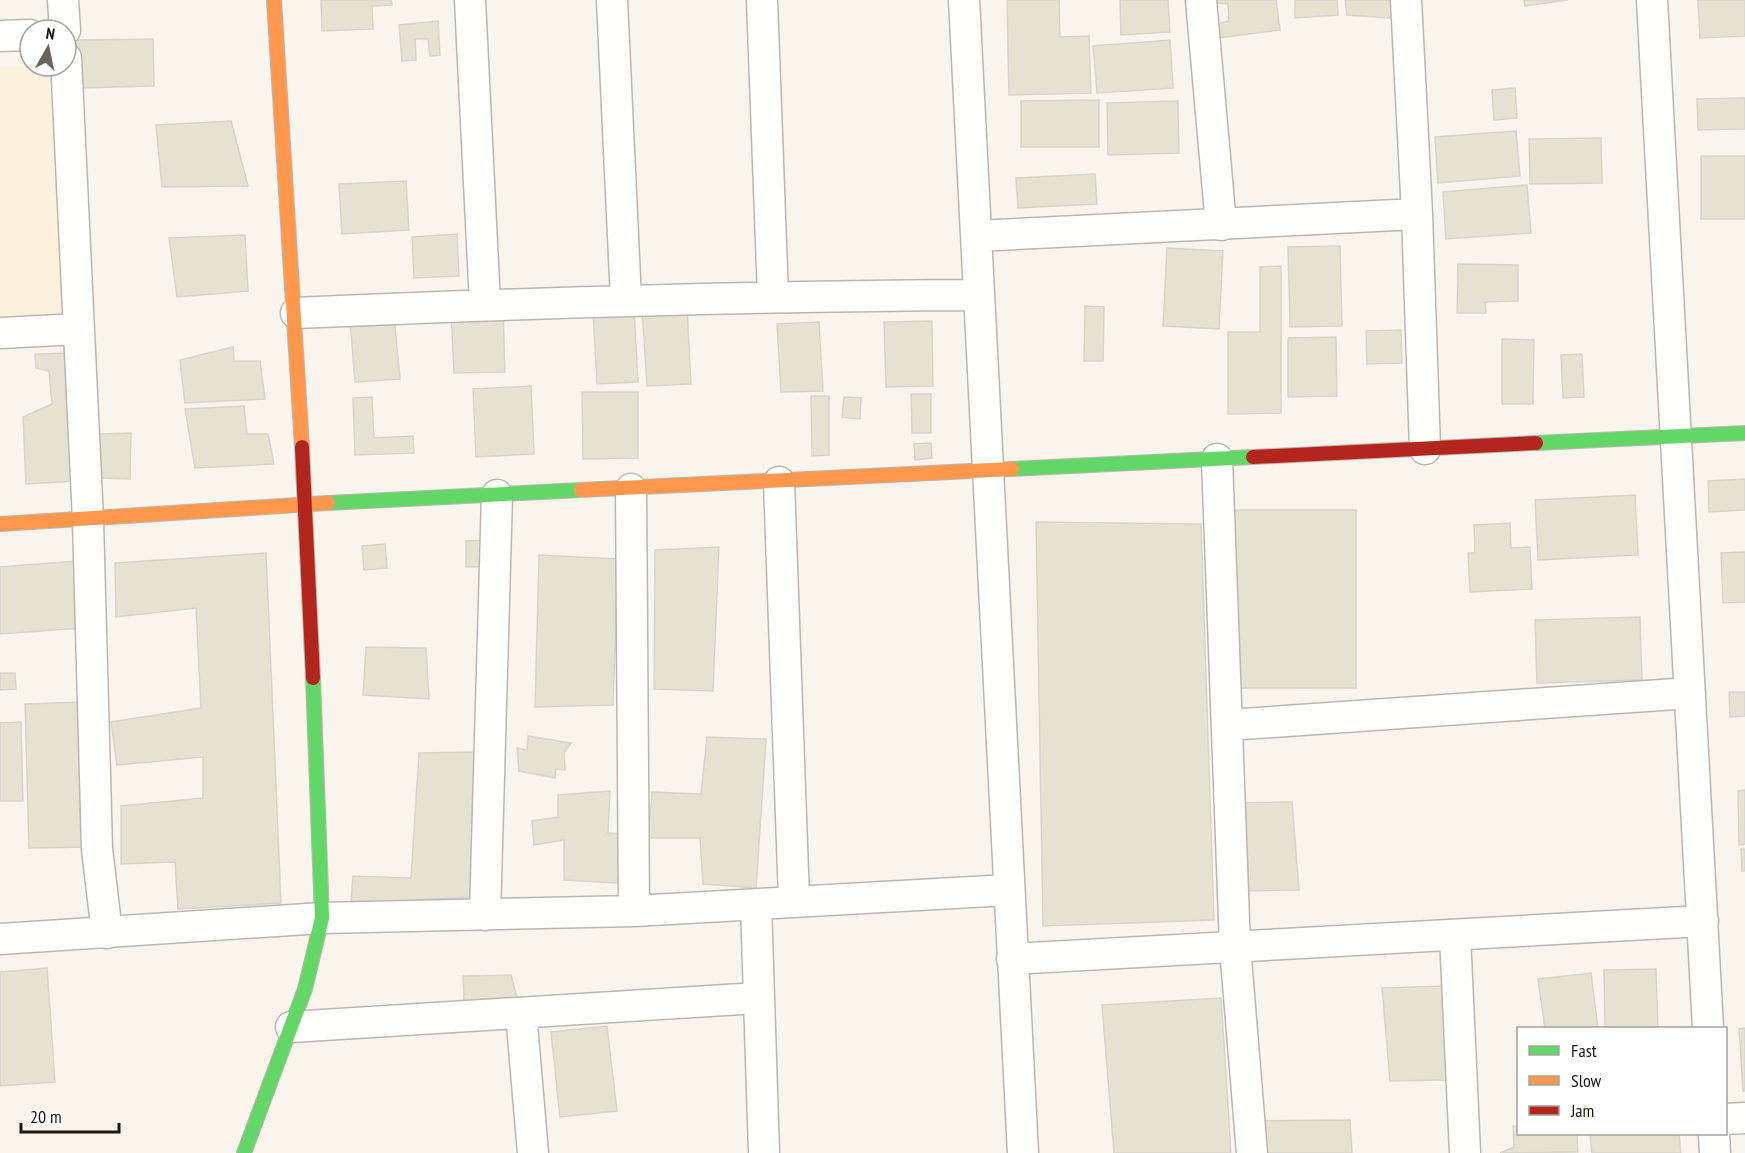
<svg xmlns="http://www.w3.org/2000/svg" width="1745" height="1153" font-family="'PT Sans Narrow',sans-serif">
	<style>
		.built { fill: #fcf1dc }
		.building { fill: #e5e2d2; stroke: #d6d5cc; stroke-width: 1.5 }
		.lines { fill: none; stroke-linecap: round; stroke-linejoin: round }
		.street-casing { stroke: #bbb7af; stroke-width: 33 }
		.fast-casing { stroke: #bbb7af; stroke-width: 16 }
		.slow-casing { stroke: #bbb7af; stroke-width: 16 }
		.jam-casing { stroke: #bbb7af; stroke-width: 16 }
		.street { stroke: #fefefc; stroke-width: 30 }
		.fast { stroke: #63d668; stroke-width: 14 }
		.slow { stroke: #ff974d; stroke-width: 14 }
		.jam { stroke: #b3261e; stroke-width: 14 }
	</style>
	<rect width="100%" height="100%" fill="#f9f5ed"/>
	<!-- built -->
	<path class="built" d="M0,66h50l14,259h-64z"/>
	<!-- building -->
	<path class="building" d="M321,0h70l1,5 -20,1 1,23 -51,2z
		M1007,0h52l1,37 29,-1 2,57 -82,2z
		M1120,0h48l2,32 -49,3z
		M1213,0h63l4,30 -62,8 -1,-14 12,-3 -1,-17 -15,-1z
		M1295,0h42l1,15 -43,3z
		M1345,0h56l1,19 -55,-4z
		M1524,0h44l-43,6z
		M1698,0h47v36l-45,2z
		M438,21l2,34 -10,1 -2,-17h-13l1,21 -14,1 -3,-36z
		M153,39l1,47 -75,2 -4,-48z
		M1170,40l3,48 -76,5 -4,-47z
		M1515,88l2,30 -23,2 -2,-30z
		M1745,98v31l-47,1 -1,-31z
		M1099,100v47h-78v-46z
		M1178,101l1,52 -71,2 -1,-52z
		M231,121l17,65 -86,1 -6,-62z
		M1516,131l4,45 -82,7 -3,-46z
		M1601,138l1,45 -72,1 -1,-45z
		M1701,156h44v63h-44z
		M1095,174l2,30 -79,4 -2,-30z
		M406,181l3,49 -67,4 -3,-50z
		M1527,185l4,48 -85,6 -3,-47z
		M457,234l2,42 -45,2 -2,-41z
		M245,235l3,56 -71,6 -8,-59z
		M1340,246l2,80 -52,1 -2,-80z
		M1167,248l56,3 -4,78 -56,-3z
		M1458,264l60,1v36l-33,1 1,11h-29z
		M1281,266v147l-53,1v-82h32v-65z
		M1085,306l19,1 -1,54h-19z
		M687,307l4,77 -44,2 -5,-77z
		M634,309l4,73 -41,2 -4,-73z
		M503,311l2,61 -51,1 -3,-61z
		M394,316l6,63 -45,3 -5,-62z
		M932,321l1,65 -47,1 -2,-65z
		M819,322l4,69 -42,1 -4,-68z
		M1401,330l1,33 -35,1 -1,-33z
		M1336,337l1,59 -49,1v-59z
		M1502,339l32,1 -1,64h-31z
		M233,347l1,14h26l5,38 -80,4 -5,-43z
		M70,353l6,128 -50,3 -3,-67 29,-13 -3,-33 -13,-3 -1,-14z
		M1582,354l2,43 -21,1 -2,-43z
		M531,386l3,68 -58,3 -3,-68z
		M582,392h56v66l-55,1z
		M911,394h20v39h-19z
		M811,396h18v59l-17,1z
		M372,397l2,41 39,-2 1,17 -59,2 -2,-57z
		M844,397l17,1 -1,21 -18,-2z
		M244,406l3,28h21l6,30 -79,4 -10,-59z
		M131,433l-1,46 -30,-1 -3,-44z
		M931,443l1,15 -17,2 -1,-16z
		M1745,479v31l-36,2 -1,-31z
		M1635,495l3,60 -100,5 -3,-60z
		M1232,510h124v178h-123z
		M1036,522l165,2 13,396 -171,6z
		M1510,523l1,25 19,-1 2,42 -62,3 -2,-39h7l-1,-28z
		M485,540l1,27h-20v-26z
		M385,544l2,24 -23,2 -2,-24z
		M719,547l-6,144 -59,-2 1,-139z
		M1745,552v50l-22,1 -2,-50z
		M266,553l15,350 -103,6 -3,-47 -54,2v-58l82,-8v-41l-86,8 -6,-43 90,-14 -5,-100 -80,9 -1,-54z
		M539,555l79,4 -5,146 -78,2z
		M76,561l6,67 -82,6v-67z
		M1640,617l2,63 -105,3 -2,-63z
		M366,647l60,1 3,51 -66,-4z
		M0,673h15l1,16 -16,1z
		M1729,692h16v24l-15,1z
		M83,702l4,145 -58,1 -4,-144z
		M21,722l2,79h-23v-78z
		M528,736l43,7 -7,10 1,17 -9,-1 -1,9 -36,-7 -2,-23 10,2z
		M707,737l59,2 -10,149 -53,-4 -3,-46h-52l4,-46 49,2z
		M477,752l-6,145 -120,7 2,-28 58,2 8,-125z
		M1745,790v54l-6,1 -1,-54z
		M610,791l-2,42 17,1 -8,49 -53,-3v-40l-30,5 -2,-24 26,-4v-22z
		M1292,802l7,88 -54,1 -14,-88z
		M1741,849h4v22h-3z
		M47,968l8,114 -55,4v-114z
		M1656,969l2,59h-53l-1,-58z
		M1591,973l7,55h-53l-7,-49z
		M511,975l10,38 -57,-10 -1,-27z
		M1444,986l7,94 -61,1 -8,-93z
		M1221,998l10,155h-117l-12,-148z
		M607,1026l10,85 -57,6 -9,-85z
		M1745,1028v63h-2l-4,-62z
		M1350,1120l2,33h-92l-4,-32z
		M1513,1126h5v8h59l1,18 -78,1 14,-6z
		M1590,1134h89l2,19h-89z"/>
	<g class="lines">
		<defs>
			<path id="street" d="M63,0l2,30
				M470,0l15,304
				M612,0l14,300
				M762,0l11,296
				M964,0l59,1153
				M1201,0l20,225
				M1406,0l11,214 8,235
				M1652,0l56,1028
				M0,36l30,-1
				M66,58l22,462 9,329 10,84
				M976,236l441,-22
				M296,313c228,-10 455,-17 683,-18
				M0,333l79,-4
				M1217,459l18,488 17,206
				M779,482l15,418
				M631,489l3,422
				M1229,725l461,-32
				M756,904l8,249
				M485,915l12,-420
				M1455,935l10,218
				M0,939l322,-21 312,-7 374,-21
				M1012,959l691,-38
				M521,1013l12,140
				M291,1027l467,-29
				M1726,1119l19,-1
				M1714,1134l1,19"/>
			<path id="fast" d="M1536,443l209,-10
				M1012,469l241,-12
				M328,503l253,-13
				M244,1153l61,-164 17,-71 -9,-240"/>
			<path id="slow" d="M274,0l28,447
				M581,490l431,-21
				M0,524l328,-21"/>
			<path id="jam" d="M302,447l11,231
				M1253,457l283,-14"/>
		</defs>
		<!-- street casing -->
		<use href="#street" class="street-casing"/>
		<!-- fast casing -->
		<use href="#fast" class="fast-casing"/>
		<!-- slow casing -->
		<use href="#slow" class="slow-casing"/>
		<!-- jam casing -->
		<use href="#jam" class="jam-casing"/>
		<!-- street -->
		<use href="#street" class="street"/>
		<!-- fast -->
		<use href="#fast" class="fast"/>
		<!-- slow -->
		<use href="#slow" class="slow"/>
		<!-- jam -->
		<use href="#jam" class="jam"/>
	</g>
	<!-- legend -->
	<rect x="1517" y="1027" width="210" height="108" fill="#ffffff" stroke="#a4a29f" stroke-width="1.5"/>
	<rect x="1529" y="1046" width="30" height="9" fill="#63d668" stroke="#a4a29f" stroke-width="1.5"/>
	<text x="1571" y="1057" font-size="18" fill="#1c170f">Fast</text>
	<rect x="1529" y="1076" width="30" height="9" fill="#ff974d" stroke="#a4a29f" stroke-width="1.5"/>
	<text x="1571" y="1087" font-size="18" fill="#1c170f">Slow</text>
	<rect x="1529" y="1106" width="30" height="9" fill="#b3261e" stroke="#a4a29f" stroke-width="1.5"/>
	<text x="1571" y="1117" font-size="18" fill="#1c170f">Jam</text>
	<!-- north arrow -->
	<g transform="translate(48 48) rotate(9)"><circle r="28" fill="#ffffff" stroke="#a4a29f" stroke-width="1.5"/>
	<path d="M0-4.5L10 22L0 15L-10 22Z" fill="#69655d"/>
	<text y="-9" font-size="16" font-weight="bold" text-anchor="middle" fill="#1c170f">N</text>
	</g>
	<!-- scale -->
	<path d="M21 1123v9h98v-9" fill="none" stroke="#1c170f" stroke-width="3"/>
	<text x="30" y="1123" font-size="18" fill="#1c170f" stroke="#ffffff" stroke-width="4.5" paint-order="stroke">20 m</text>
</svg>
